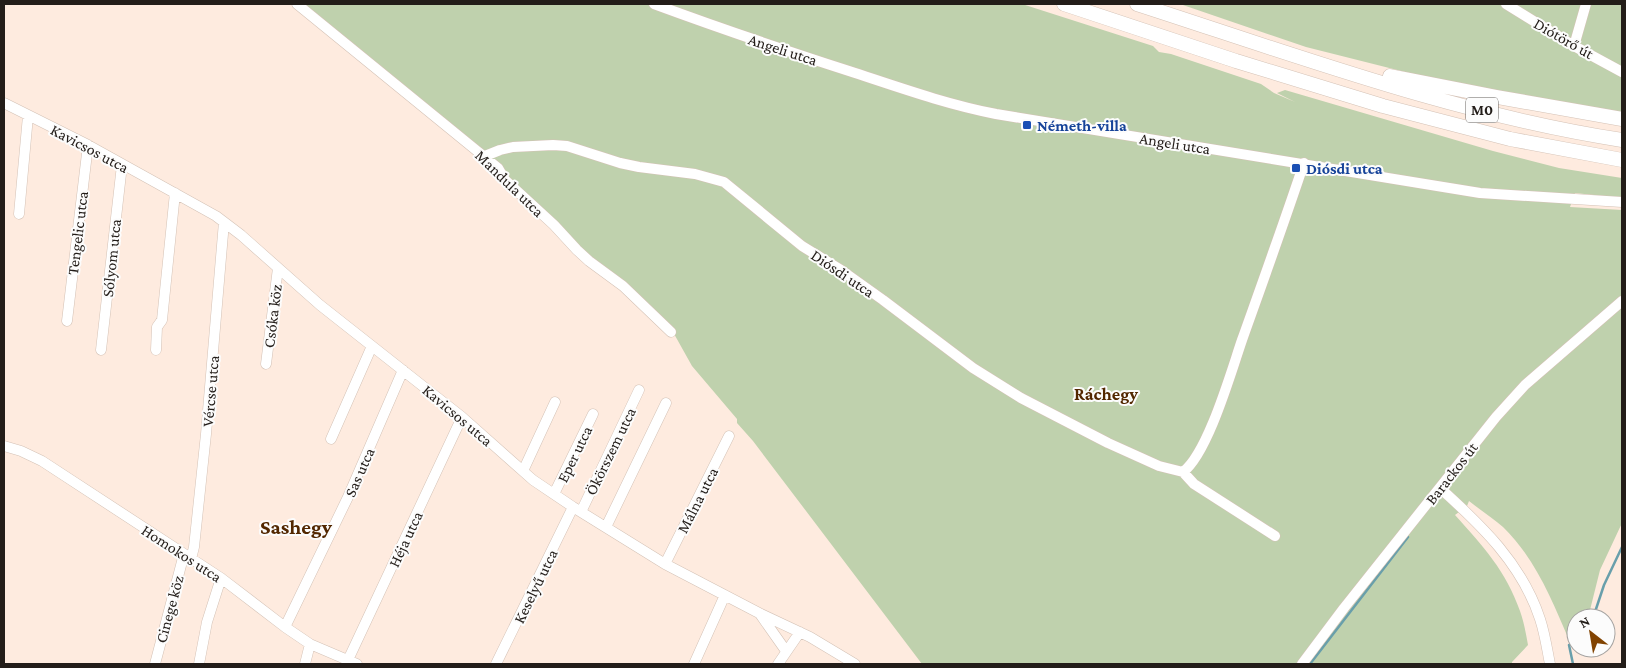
<svg xmlns="http://www.w3.org/2000/svg" width="1626" height="668" font-family="'Crimson Pro',serif">
	<style>
		.green { fill: #bfd1ad }
		.lines { fill: none; stroke-linecap: round; stroke-linejoin: round }
		.stream { stroke: #699fab; stroke-width: 2.5 }
		.minor-casing { stroke: #d4c2b6; stroke-width: 11 }
		.highway-casing { stroke: #d4c2b6; stroke-width: 15 }
		.minor { stroke: #fff; stroke-width: 10 }
		.highway { stroke: #fff; stroke-width: 14 }
		.transit-dot { fill: #1a4fb4; stroke: #fcfcfc; stroke-width: 2 }
		.labels { text-anchor: middle; stroke-width: 4; stroke-linejoin: round; paint-order: stroke }
		.shield { fill: #fcfcfc; stroke: #64605d; stroke-width: 1 }
		.shield-label { font-size: 15px; font-weight: bold; fill: #231d19 }
		.street-label { font-size: 16px; fill: #231d19; stroke: #fcfcfc }
		.transit-label { font-size: 16px; font-weight: bold; fill: #164399; stroke: #fcfcfc; text-anchor: start }
		.neighbourhood-label { font-size: 18px; font-weight: bold; fill: #522700; stroke: #fcfcfc }
		.district-label { font-size: 21px; font-weight: bold; fill: #522700; stroke: #fcfcfc }
	</style>
	<rect width="100%" height="100%" fill="#feebdf"/>
	<!-- green -->
	<path class="green" d="M297,4h725l131,42 6,6 12,2 90,30 13,9 21,9 -18,-9 8,-3 208,61 66,17 63,10v20l-47,-5 -5,14 52,3v313l-22,47 -12,48h-12v21l-7,1c-17,-40 -34,-82 -66,-113 -10,-9 -23,-17 -34,-26l-2,5 -12,9c28,31 51,56 65,96 4,11 6,23 8,34l-16,17v2h-590l-169,-223 -16,-18v-4l-45,-53 -19,-34 -168,-152z
		M1180,4h442v111l-197,-38 -119,-30z"/>
	<g class="lines">
		<!-- stream -->
		<path class="stream" d="M1593,618l11,-33 18,-38
			M1310,664l98,-127
			M1573,664l-4,-19 7,-2"/>
		<defs>
			<path id="minor" d="M297,4l201,164 7,12 49,45 23,25 12,11 34,25 48,46
				M654,4c65,24 130,46 195,67 49,16 96,33 147,43l484,79 142,9
				M1506,4l68,42 48,26
				M1574,46l12,-42
				M4,103l84,42 128,71 25,19 79,70 142,112 71,63 40,27 92,57 94,49 51,24 45,27
				M485,156l15,-6 13,-3 40,-2 14,1 53,17 19,4 56,7 29,8 78,64 39,24 42,30 90,68 48,30 87,45 51,23 24,6 11,12 81,52
				M19,214l9,-98
				M67,321l21,-176
				M101,350l21,-185
				M156,350l1,-23 5,-7 13,-127
				M266,364l12,-96
				M331,439l41,-93
				M4,446l17,5 21,10 179,117 64,49 25,17 47,20
				M523,471l32,-69
				M1183,472c25,-19 48,-100 59,-132 21,-59 42,-117 62,-177
				M1440,488c42,38 82,76 100,131 5,15 7,30 10,45
				M554,494l39,-80
				M581,512l58,-122
				M606,527l60,-124
				M191,559l3,-12 12,-113 18,-212
				M665,564l64,-128
				M760,614l26,37
				M285,627l63,-130 55,-127
				M348,660l114,-243
				M155,664l29,-110
				M199,664l8,-42 14,-44
				M305,664l5,-20
				M496,664l77,-157
				M694,664l31,-69
				M778,664l22,-32
				M1302,664l42,-56 152,-191 29,-32 97,-84"/>
			<path id="highway" d="M1064,4l172,57 147,45 127,33 112,21
				M1137,4c158,51 321,111 485,136
				M1390,76l107,21 125,22"/>
		</defs>
		<!-- minor casing -->
		<use href="#minor" class="minor-casing"/>
		<!-- highway casing -->
		<use href="#highway" class="highway-casing"/>
		<!-- minor -->
		<use href="#minor" class="minor"/>
		<!-- highway -->
		<use href="#highway" class="highway"/>
	</g>
	<!-- markers -->
	<g class="transit-dot">
		<rect x="1022" y="120" width="10" height="10" rx="2.5"/>
		<rect x="1291" y="163" width="10" height="10" rx="2.5"/>
	</g>
	<g class="labels">
		<!-- shield labels -->
		<rect class="shield" x="1466" y="97.5" width="32" height="25" rx="4"/>
		<g class="shield-label">
			<text x="1482" y="115">M0</text>
		</g>
		<!-- street labels -->
		<g class="street-label">
			<text transform="translate(1564 38) rotate(30)" y="6">Diótörő út</text>
			<text transform="translate(783 49) rotate(18)" y="6">Angeli utca</text>
			<text transform="translate(1175 143) rotate(9)" y="6">Angeli utca</text>
			<text transform="translate(90 148) rotate(28)" y="6">Kavicsos utca</text>
			<text transform="translate(510 183) rotate(44)" y="6">Mandula utca</text>
			<text transform="translate(77 233) rotate(-83)" y="6">Tengelic utca</text>
			<text transform="translate(111 258) rotate(-84)" y="6">Sólyom utca</text>
			<text transform="translate(843 273) rotate(34)" y="6">Diósdi utca</text>
			<text transform="translate(272 316) rotate(-83)" y="6">Csóka köz</text>
			<text transform="translate(210 391) rotate(-85)" y="6">Vércse utca</text>
			<text transform="translate(458 415) rotate(40)" y="6">Kavicsos utca</text>
			<text transform="translate(610 451) rotate(-64)" y="6">Ökörszem utca</text>
			<text transform="translate(574 454) rotate(-64)" y="6">Eper utca</text>
			<text transform="translate(359 472) rotate(-66)" y="6">Sas utca</text>
			<text transform="translate(1451 473) rotate(-52)" y="6">Barackos út</text>
			<text transform="translate(697 500) rotate(-63)" y="6">Málna utca</text>
			<text transform="translate(405 539) rotate(-65)" y="6">Héja utca</text>
			<text transform="translate(182 553) rotate(33)" y="6">Homokos utca</text>
			<text transform="translate(535 586) rotate(-64)" y="6">Keselyű utca</text>
			<text transform="translate(169 609) rotate(-75)" y="6">Cinege köz</text>
		</g>
		<!-- transit labels -->
		<g class="transit-label">
			<text x="1037" y="131">Németh-villa</text>
			<text x="1306" y="174">Diósdi utca</text>
		</g>
		<!-- neighbourhood labels -->
		<g class="neighbourhood-label">
			<text x="1106" y="400">Ráchegy</text>
		</g>
		<!-- district labels -->
		<g class="district-label">
			<text x="296" y="534">Sashegy</text>
		</g>
	</g>
	<!-- border -->
	<rect width="1626" height="668" fill="none" stroke="#231d19" stroke-width="10"/>
	<!-- north arrow -->
	<g transform="translate(1591 633) rotate(329)"><circle r="24" fill="#fcfcfc" stroke="#a5a3a1"/>
	<path d="M0-4L9 19L0 12L-9 19Z" fill="#814301"/>
	<text y="-8" font-size="14" font-weight="bold" text-anchor="middle" fill="#231d19">N</text>
	</g>
</svg>
